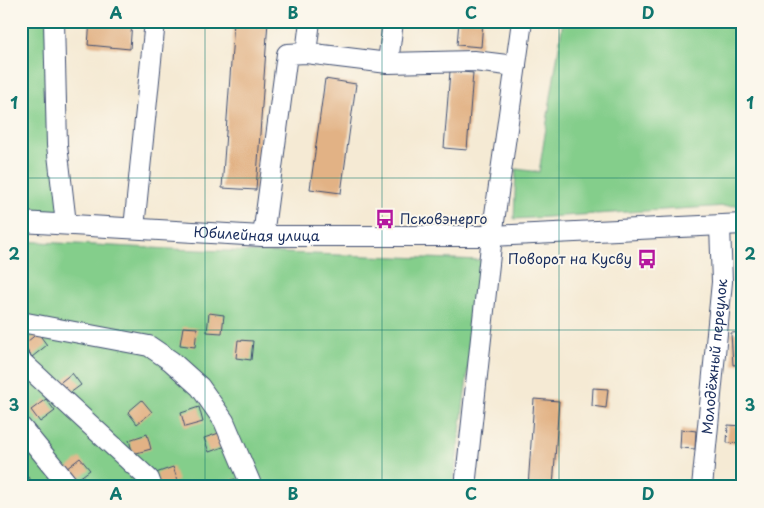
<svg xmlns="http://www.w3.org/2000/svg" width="764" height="508" font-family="'Playpen Sans',sans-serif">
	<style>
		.green { fill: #84ce8b; stroke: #507e74 }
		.building { fill: #e2b285 }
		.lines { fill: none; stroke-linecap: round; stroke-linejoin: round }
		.minor-casing { stroke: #3c4b70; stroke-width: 22 }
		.minor { stroke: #fff; stroke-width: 20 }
		.grid { fill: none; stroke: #0f766e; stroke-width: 1; stroke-opacity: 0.55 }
		.labels { text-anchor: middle; stroke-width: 4; stroke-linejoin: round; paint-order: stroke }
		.poi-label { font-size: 14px; fill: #1b2f5e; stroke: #fbf7ec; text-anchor: start }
		.street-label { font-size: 14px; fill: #1b2f5e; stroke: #fbf7ec }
		.neatline { fill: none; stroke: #0f766e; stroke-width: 2 }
		.grid-label { font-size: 16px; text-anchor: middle; font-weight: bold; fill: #0f766e }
	</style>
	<rect width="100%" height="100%" fill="#fbf7ec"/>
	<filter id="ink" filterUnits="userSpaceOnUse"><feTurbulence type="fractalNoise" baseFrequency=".02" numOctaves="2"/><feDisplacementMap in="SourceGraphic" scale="10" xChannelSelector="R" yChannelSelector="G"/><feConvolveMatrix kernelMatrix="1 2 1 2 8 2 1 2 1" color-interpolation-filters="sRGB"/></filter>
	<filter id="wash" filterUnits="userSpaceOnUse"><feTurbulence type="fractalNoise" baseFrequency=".0096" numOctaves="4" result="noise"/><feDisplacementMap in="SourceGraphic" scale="20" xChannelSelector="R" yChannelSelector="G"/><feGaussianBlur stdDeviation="1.12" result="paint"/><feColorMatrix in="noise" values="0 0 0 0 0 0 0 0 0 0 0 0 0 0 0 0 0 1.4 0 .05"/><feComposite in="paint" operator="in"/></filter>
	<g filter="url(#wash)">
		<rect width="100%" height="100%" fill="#f5ead4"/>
		<!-- green -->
		<path class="green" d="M21,21h41l2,192 -43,-2z
			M563,21h180v184l-229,14 2,-50 23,3z
			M21,241l149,8 312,11 -29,227h-432z"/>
		<g id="blocks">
			<!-- building -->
			<path class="building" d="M90,21h42l-2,28 -42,-4z
				M234,21h34l-12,169 -34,-2z
				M459,21h24l-2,26 -24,-2z
				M450,71l23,2 -6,77 -23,-2z
				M325,79l31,5 -15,109 -31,-4z
				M209,313l15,2 -2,18 -15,-1z
				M183,327l14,1 -2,19 -15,-2z
				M743,332v32l-10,1 -2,-32z
				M38,333l9,12 -15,12 -9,-12z
				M238,340l15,1 -2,19 -15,-2z
				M72,373l9,12 -15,11 -9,-11z
				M593,388l15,1 -2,19 -14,-2z
				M46,399l9,12 -15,11 -9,-12z
				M534,399l25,2 -6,86h-25z
				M142,400l10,12 -15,12 -9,-12z
				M199,407l4,15 -18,5 -4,-14z
				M728,425l15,1 -1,18 -15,-1z
				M681,429l15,2 -1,18 -15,-1z
				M222,432l4,14 -17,6 -5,-14z
				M147,434l4,15 -18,5 -4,-14z
				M80,458l10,12 -15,11 -9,-12z
				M173,467l5,14 -18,6 -4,-14z
				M29,477l5,10h-13v-5z
				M235,479l3,8h-20l-1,-3z"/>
		</g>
	</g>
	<g filter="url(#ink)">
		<use href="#blocks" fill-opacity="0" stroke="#3c4b70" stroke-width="1"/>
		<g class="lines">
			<defs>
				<g id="minor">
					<path d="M54,21l3,124 9,79"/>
					<path d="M306,53l4,-32"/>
					<path d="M388,63l5,-42"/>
					<path id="s1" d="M21,222l242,14h229l251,-12"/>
					<path d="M134,228l21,-207"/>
					<path d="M263,236l24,-182 19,-1 82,10 86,-2 42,5"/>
					<path d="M21,322l128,24 22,15 29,26 24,34 28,66"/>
					<path d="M21,361l128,118 3,8"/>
					<path d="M21,427l49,60"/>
					<path d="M465,487l27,-251 30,-215"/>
					<path id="s2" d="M702,487l20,-205 -2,-56"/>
				</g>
			</defs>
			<!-- minor casing -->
			<use href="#minor" class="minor-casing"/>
			<!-- minor -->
			<use href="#minor" class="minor"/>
		</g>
	</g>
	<!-- grid -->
	<path class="grid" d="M205,21v466M382,21v466M559,21v466M21,178h722M21,330h722"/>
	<!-- icons -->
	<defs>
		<symbol id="bus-bare" viewBox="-9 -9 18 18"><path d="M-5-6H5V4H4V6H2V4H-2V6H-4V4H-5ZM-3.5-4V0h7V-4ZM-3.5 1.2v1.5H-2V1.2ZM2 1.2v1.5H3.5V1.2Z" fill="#b5179e" stroke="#fbf7ec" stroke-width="2.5" paint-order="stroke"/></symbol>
	</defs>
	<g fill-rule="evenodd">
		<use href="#bus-bare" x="371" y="205" width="28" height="28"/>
		<use href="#bus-bare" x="633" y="245" width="28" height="28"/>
	</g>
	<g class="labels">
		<!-- poi labels -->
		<g class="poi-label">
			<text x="400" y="224">Псковэнерго</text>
			<text x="632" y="264" text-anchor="end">Поворот на Кусву</text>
		</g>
		<!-- street labels -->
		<g class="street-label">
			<text dy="5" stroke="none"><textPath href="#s1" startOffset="236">Юбилейная улица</textPath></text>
			<text dy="5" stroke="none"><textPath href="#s2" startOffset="131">Молодёжный переулок</textPath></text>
		</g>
	</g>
	<!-- margin -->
	<rect width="764" height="508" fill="none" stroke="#fbf7ec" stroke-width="55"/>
	<rect x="28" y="28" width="708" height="452" class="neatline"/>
	<g class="grid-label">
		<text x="116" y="19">A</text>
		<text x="293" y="19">B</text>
		<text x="471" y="19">C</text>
		<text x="648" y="19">D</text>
		<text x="14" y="109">1</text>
		<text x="750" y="109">1</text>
		<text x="14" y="260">2</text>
		<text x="750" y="260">2</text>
		<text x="14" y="411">3</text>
		<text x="750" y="411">3</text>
		<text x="116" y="500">A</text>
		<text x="293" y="500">B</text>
		<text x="471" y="500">C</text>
		<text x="648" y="500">D</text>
	</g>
</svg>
